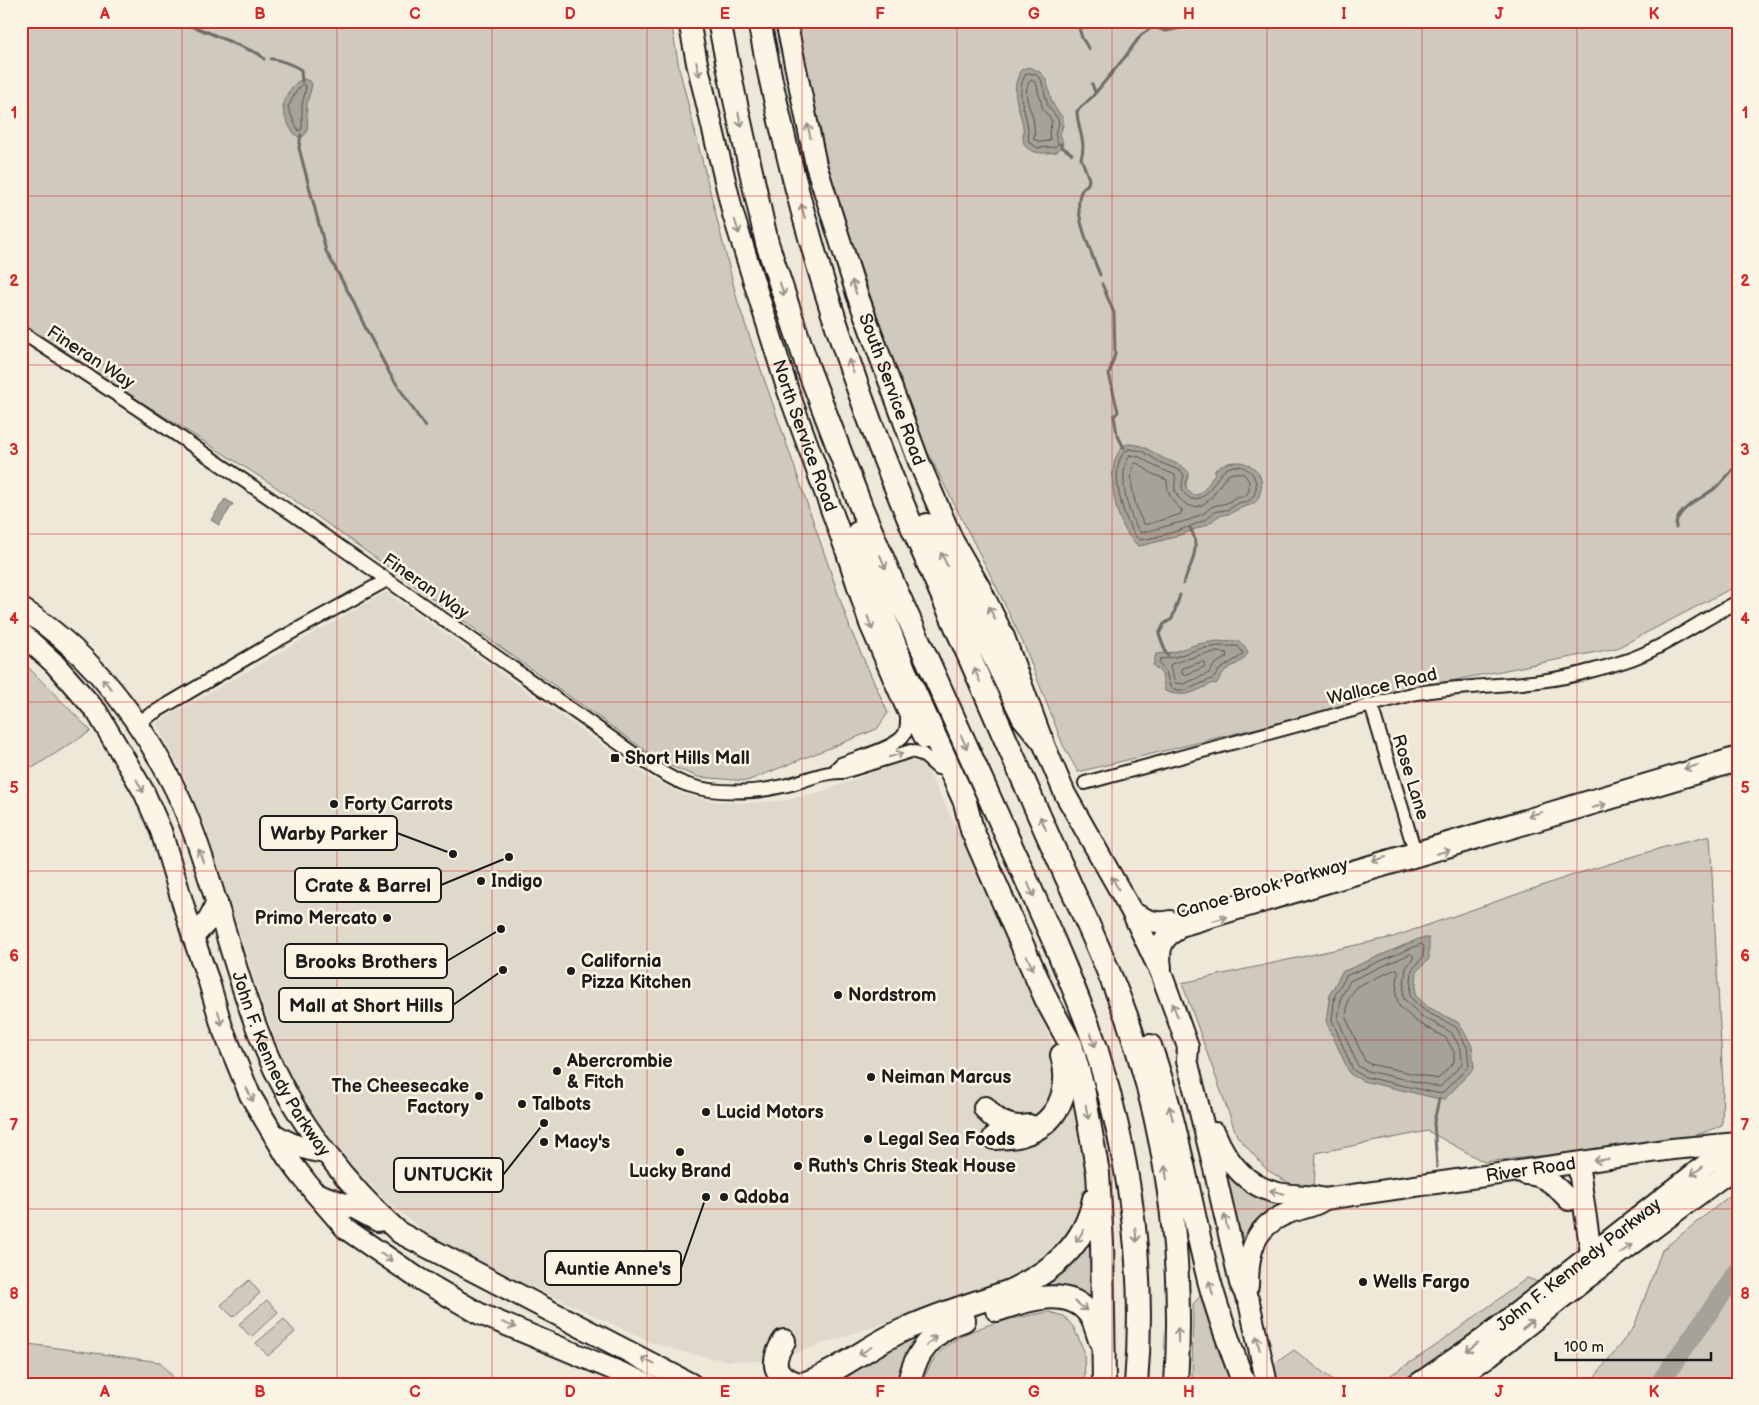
<svg xmlns="http://www.w3.org/2000/svg" width="1759" height="1405" font-family="'Balsamiq Sans',sans-serif">
	<style>
		.built { fill: #ded9cb }
		.green { fill: #cfcabd; stroke: #76736c }
		.water { fill: #a7a299; stroke: #6f6c67 }
		.lines { fill: none; stroke-linecap: round; stroke-linejoin: round }
		.shore { stroke: #54524e; stroke-width: 1 }
		.stream { stroke: #6f6c67; stroke-width: 3 }
		.river { stroke: #a7a299; stroke-width: 19 }
		.street-casing { stroke: #1c1c1c; stroke-width: 16 }
		.primary-casing { stroke: #1c1c1c; stroke-width: 24 }
		.highway-casing { stroke: #1c1c1c; stroke-width: 26 }
		.street { stroke: #fcf5e5; stroke-width: 12 }
		.primary { stroke: #fcf5e5; stroke-width: 20 }
		.highway { stroke: #fcf5e5; stroke-width: 22 }
		.oneway { stroke: #97938b }
		.grid { fill: none; stroke: #d62828; stroke-width: 1; stroke-opacity: 0.55 }
		.poi-dot { fill: #1c1c1c; stroke: #fcf5e5; stroke-width: 2 }
		.labels { text-anchor: middle; stroke-width: 5; stroke-linejoin: round; paint-order: stroke }
		.street-label { font-size: 18px; fill: #1c1c1c; stroke: #fcf5e5 }
		.poi-label { font-size: 18px; font-weight: bold; fill: #1c1c1c; stroke: #fcf5e5; text-anchor: start }
		.leader { fill: none; stroke: #1c1c1c; stroke-width: 2 }
		.callout-dot { fill: #1c1c1c; stroke: #fcf5e5; stroke-width: 2 }
		.callout { fill: #fcf5e5; stroke: #1c1c1c; stroke-width: 2 }
		.callout-label { font-size: 19px; text-anchor: middle; font-weight: bold; fill: #1c1c1c }
		.neatline { fill: none; stroke: #d62828; stroke-width: 2 }
		.grid-label { font-size: 16px; text-anchor: middle; font-weight: bold; fill: #d62828 }
	</style>
	<rect width="100%" height="100%" fill="#eee8d9"/>
	<filter id="ink" filterUnits="userSpaceOnUse"><feTurbulence type="fractalNoise" baseFrequency=".02" numOctaves="2"/><feDisplacementMap in="SourceGraphic" scale="10" xChannelSelector="R" yChannelSelector="G"/><feConvolveMatrix kernelMatrix="1 2 1 2 8 2 1 2 1" color-interpolation-filters="sRGB"/></filter>
	<g filter="url(#ink)">
		<!-- built -->
		<path class="built" d="M386,592l263,186 34,16 28,7 38,2 38,-3 37,-9 80,-30 12,1 10,5 59,118 54,124 32,87 11,54 4,37 -3,20 -13,24 -19,23 -19,15 -28,14 -206,69 -38,9h-33l-40,-8 -34,-10 -187,-87 -40,-24 -40,-31 -38,-40 -37,-49 -27,-49 -25,-69 -51,-159 -23,-57 -29,-55z"/>
		<!-- green -->
		<path class="green" d="M21,21h650l8,47 59,235 113,328 37,82 -11,16 -130,52 -49,-4 -35,-14 -390,-278 -252,-159z
			M796,21h942v564l-121,63 -172,34 -367,90 -15,-27 -39,-100 -29,-61 -70,-137 -30,-79 -65,-191 -16,-62z
			M21,660l70,71 -62,39 -8,7z
			M1710,836l13,248 -1,42 -43,15 -195,21 -56,-31 -112,22 -2,34 -25,-4 -22,-13 -30,-34 -55,-153 211,-46 177,-61 91,-28z
			M1220,1158l74,44 -50,38 -15,-39z
			M1738,1189v195h-149l45,-57 28,-77z
			M1092,1238l7,79 -69,-30z
			M1527,1278l11,4 -98,75 -44,27h-19l57,-37z
			M249,1280l11,13 -27,24 -12,-12z
			M1205,1291l30,93h-43l1,-80z
			M267,1300l11,12 -27,25 -12,-13z
			M1049,1312l15,4 10,12 10,23 1,33h-162c12,-55 80,-64 126,-72z
			M284,1319l11,13 -27,24 -12,-13z
			M934,1324l-30,60h-75l84,-51z
			M21,1343l139,19 19,22h-158z
			M1294,1350l44,34h-59l-6,-19z"/>
		<!-- water -->
		<path class="water" d="M1027,67c23,5 19,17 25,35 5,13 17,13 8,31l3,11 -6,8c-10,1 -21,3 -30,-4 -6,-5 -3,-15 -4,-22 -3,-16 -12,-32 -5,-49 1,-2 1,-5 3,-7 1,-1 4,-1 6,-3z
			M303,79l7,2 2,3c-1,7 -4,13 -5,20 -2,12 6,29 -7,34 -8,-3 -17,-22 -17,-31 0,-9 11,-26 20,-28z
			M1127,444c15,0 22,6 34,13 11,6 21,6 28,16 -1,4 -3,9 -3,12 0,5 6,11 11,10 8,-3 14,-16 18,-22v-3c23,-19 56,-2 44,26 -3,9 -10,9 -18,12 -4,1 -8,5 -13,6 -3,1 -8,1 -11,3 -3,2 -5,5 -9,7 -20,9 -48,18 -69,22 -24,-14 -39,-88 -12,-102z
			M225,499l8,5 -14,21 -8,-5z
			M1218,641c15,3 22,-6 30,11 -6,14 -17,11 -25,21 -4,4 -3,7 -7,11l-3,-1c-17,8 -28,16 -48,8l-3,-17 -9,-9 3,-11 18,-2 23,-8z
			M1421,938h8v21l-12,12 -2,24 13,12 31,16 13,23 2,22 -30,32 -81,-19 -13,-7 -24,-53 4,-27 12,-22z"/>
		<g class="lines">
			<!-- shore -->
			<path class="shore" d="M1029,73l6,1 6,5 7,27 10,13 1,5 -4,9 3,11 -3,3 -17,1 -9,-6c-1,-8 -1,-16 -3,-24 -4,-17 -9,-26 -1,-43z
				M1031,80l5,3 7,26 9,12 -3,11 1,8 -2,1 -8,1 -6,-3c1,-8 0,-17 -2,-25 -4,-10 -10,-25 -1,-34z
				M302,85h3l1,2 -4,18v24l-3,2 -5,-9 -6,-15 8,-15z
				M1129,449l13,2 17,11 22,9 3,4c-3,11 -4,17 7,24 23,3 23,-34 46,-33 7,0 12,4 16,9 5,8 4,19 -3,25 -3,3 -7,1 -11,3 -4,1 -6,5 -10,6 -4,2 -10,1 -15,3 -3,2 -5,6 -9,8 -16,8 -48,18 -66,20 -15,-14 -35,-80 -10,-91z
				M1130,455l10,2 16,10 19,8c1,5 -1,10 0,15 2,7 7,12 13,15 19,8 28,-17 38,-28 5,-5 11,-5 18,-3l5,7v10l-4,5 -9,1 -9,6 -14,3 -9,7 -15,7 -48,13c-13,-15 -25,-61 -11,-78z
				M1137,463l16,11 14,6c0,13 4,21 15,30l-1,4 -32,10h-5c-8,-12 -17,-46 -10,-60z
				M1218,646h20l5,7 -2,3 -22,14 -5,8 -28,12h-9l-7,-3 -4,-15 -7,-8 1,-5 15,-2 24,-8z
				M1217,652l10,1 1,3 -14,9 -5,8 -25,11 -9,-1 -5,-16 1,-3 29,-9z
				M1202,662l3,1 -1,4 -19,8 -3,-1v-5z
				M1422,944l2,2 -1,11 -11,13 -2,27 15,14 31,16 11,20 2,19 -28,28 -76,-17 -12,-7 -21,-50 3,-25 11,-19z
				M1411,954l3,3 -8,11 -3,26 1,5 17,17 30,16 10,17 1,15 -22,23 -73,-16 -9,-5 -20,-47 3,-22 9,-16z
				M1397,969l1,3 -2,23 3,11 18,16 29,16 8,14v10l-16,17 -68,-15 -5,-3 -19,-43 2,-18 8,-13z"/>
			<!-- stream -->
			<path class="stream" d="M171,21l29,8 59,25 5,5
				M1077,21l5,17 7,11
				M271,59c5,-1 25,7 30,11l1,12
				M1092,84l3,8
				M301,135l-2,13 27,103 26,48 14,30 24,45 35,53
				M1060,144l2,3 10,7
				M1100,275c-7,-19 -36,-78 -12,-91l1,-5 -8,-21c6,-15 -4,-31 -4,-47l15,-14 33,-40 16,-22 12,-8 13,4 15,-3 15,-7
				M1102,284l12,29 1,41 -6,20 9,38 -4,4 3,18 7,14
				M1676,528c-2,-19 26,-29 39,-40 7,-5 13,-13 19,-20
				M1183,584c7,-17 19,-38 7,-56
				M1168,655l-2,-2 -7,-19 5,-10 8,-5 8,-24
				M1437,1167l-3,-45 5,-23"/>
			<!-- river -->
			<path class="river" d="M1659,1384l79,-113"/>
			<defs>
				<path id="street" d="M21,332c212,137 417,283 623,429 14,9 28,19 44,24 26,9 68,8 95,1 20,-4 40,-15 60,-14l68,-21 11,3 16,14
					M1371,705l45,150
					M138,722l131,-77 118,-65
					M1738,753l-568,168 4,11 564,-167
					M837,768l4,-4c15,-6 57,-16 64,-31 3,-7 2,-16 2,-24
					M1085,783l327,-89c58,-11 120,-6 178,-23 16,-4 35,-9 51,-16 34,-14 63,-37 97,-53"/>
				<g id="primary">
					<path id="s1" d="M689,21l8,42 36,151 55,177 58,159 24,74 37,85 6,5 12,24"/>
					<path id="s2" d="M786,21l30,144 41,129 62,168 34,79 26,45 25,51 38,103 23,54 67,118 29,61 27,74 -1,13 27,108 26,115 9,19 18,82"/>
					<path id="s3" d="M21,608c64,41 113,102 148,169 21,39 35,84 48,127 16,52 30,104 52,154 28,64 79,129 131,175l291,151"/>
					<path d="M21,633l33,30 43,49 47,80 17,39 32,106 16,45 13,45 28,68 37,62 27,35 32,37 70,48 64,37 168,70"/>
					<path d="M1132,912c13,7 23,13 38,9"/>
					<path d="M193,937l15,-16 9,-19"/>
					<path d="M1161,968c-2,-14 -2,-28 13,-36"/>
					<path id="s4" d="M1215,1133c12,30 34,56 68,61 14,2 28,1 42,5l347,-50 66,-6"/>
					<path d="M274,1134c17,10 31,16 51,19"/>
					<path d="M1578,1163l13,90 -2,12"/>
					<path d="M1525,1174c21,1 31,12 44,26"/>
					<path d="M316,1193l34,13 28,15"/>
					<path d="M1248,1286c0,-36 6,-61 43,-74 11,-4 23,-5 32,-12"/>
					<path id="s5" d="M1418,1384l64,-44 227,-178 27,-16"/>
					<path d="M1449,1384l41,-29 97,-77 151,-113"/>
				</g>
				<path id="highway" d="M719,21l15,74 33,148 41,125 53,139 34,81 158,351c15,36 31,72 43,109 34,109 50,222 40,336
					M759,21c33,175 85,347 155,510 43,100 88,199 131,298 28,64 59,126 83,192 40,117 56,240 48,363
					M927,525l66,130 30,62 19,23
					M858,533l21,71 25,65 61,133 7,28 41,94 34,77 24,44 12,43 15,85 4,70 2,141
					M1150,1046c26,72 38,147 56,222 9,39 24,77 38,116
					M985,1108c11,14 25,22 44,18
					M994,1138c8,-1 18,0 27,-3 37,-10 51,-45 41,-80
					M997,1310c28,-10 73,-25 93,5 5,7 7,17 10,25
					M784,1341c-14,22 -11,36 16,43
					M803,1384c38,-13 68,-41 105,-56 33,-15 68,-25 102,-37 41,-19 75,-45 84,-92
					M909,1384c5,-31 26,-55 55,-64"/>
			</defs>
			<!-- street casing -->
			<use href="#street" class="street-casing"/>
			<!-- primary casing -->
			<use href="#primary" class="primary-casing"/>
			<!-- highway casing -->
			<use href="#highway" class="highway-casing"/>
			<!-- street -->
			<use href="#street" class="street"/>
			<!-- primary -->
			<use href="#primary" class="primary"/>
			<!-- highway -->
			<use href="#highway" class="highway"/>
		</g>
		<!-- one-way arrows -->
		<defs><path id="oneway-shaft" d="M-6 0H5M1.5-3L5.5 0L1.5 3" fill="none" stroke-width="1.6" stroke-linecap="round" stroke-linejoin="round" transform="scale(1.25)"/></defs>
		<g class="oneway">
			<use href="#oneway-shaft" transform="translate(698 69) rotate(77)"/>
			<use href="#oneway-shaft" transform="translate(740 120) rotate(77)"/>
			<use href="#oneway-shaft" transform="translate(809 131) rotate(-102)"/>
			<use href="#oneway-shaft" transform="translate(803 211) rotate(-105)"/>
			<use href="#oneway-shaft" transform="translate(737 227) rotate(73)"/>
			<use href="#oneway-shaft" transform="translate(854 287) rotate(-108)"/>
			<use href="#oneway-shaft" transform="translate(782 289) rotate(72)"/>
			<use href="#oneway-shaft" transform="translate(851 366) rotate(-110)"/>
			<use href="#oneway-shaft" transform="translate(944 559) rotate(-116)"/>
			<use href="#oneway-shaft" transform="translate(883 562) rotate(67)"/>
			<use href="#oneway-shaft" transform="translate(992 613) rotate(-116)"/>
			<use href="#oneway-shaft" transform="translate(870 623) rotate(70)"/>
			<use href="#oneway-shaft" transform="translate(977 675) rotate(-114)"/>
			<use href="#oneway-shaft" transform="translate(107 684) rotate(-131)"/>
			<use href="#oneway-shaft" transform="translate(964 742) rotate(66)"/>
			<use href="#oneway-shaft" transform="translate(896 755) rotate(-17)"/>
			<use href="#oneway-shaft" transform="translate(1691 767) rotate(164)"/>
			<use href="#oneway-shaft" transform="translate(140 786) rotate(61)"/>
			<use href="#oneway-shaft" transform="translate(1599 806) rotate(-16)"/>
			<use href="#oneway-shaft" transform="translate(1535 814) rotate(164)"/>
			<use href="#oneway-shaft" transform="translate(1043 823) rotate(-114)"/>
			<use href="#oneway-shaft" transform="translate(1443 852) rotate(-16)"/>
			<use href="#oneway-shaft" transform="translate(201 856) rotate(-109)"/>
			<use href="#oneway-shaft" transform="translate(1379 859) rotate(164)"/>
			<use href="#oneway-shaft" transform="translate(1115 883) rotate(-119)"/>
			<use href="#oneway-shaft" transform="translate(1031 890) rotate(66)"/>
			<use href="#oneway-shaft" transform="translate(1220 919) rotate(-16)"/>
			<use href="#oneway-shaft" transform="translate(1030 963) rotate(66)"/>
			<use href="#oneway-shaft" transform="translate(1175 1010) rotate(-111)"/>
			<use href="#oneway-shaft" transform="translate(220 1018) rotate(74)"/>
			<use href="#oneway-shaft" transform="translate(1093 1040) rotate(70)"/>
			<use href="#oneway-shaft" transform="translate(250 1095) rotate(63)"/>
			<use href="#oneway-shaft" transform="translate(1087 1112) rotate(80)"/>
			<use href="#oneway-shaft" transform="translate(1171 1113) rotate(-105)"/>
			<use href="#oneway-shaft" transform="translate(1601 1160) rotate(172)"/>
			<use href="#oneway-shaft" transform="translate(1697 1171) rotate(142)"/>
			<use href="#oneway-shaft" transform="translate(1166 1173) rotate(-98)"/>
			<use href="#oneway-shaft" transform="translate(1277 1192) rotate(-167)"/>
			<use href="#oneway-shaft" transform="translate(1226 1222) rotate(-102)"/>
			<use href="#oneway-shaft" transform="translate(1136 1235) rotate(84)"/>
			<use href="#oneway-shaft" transform="translate(1080 1236) rotate(122)"/>
			<use href="#oneway-shaft" transform="translate(1626 1249) rotate(-37)"/>
			<use href="#oneway-shaft" transform="translate(386 1257) rotate(34)"/>
			<use href="#oneway-shaft" transform="translate(1211 1288) rotate(-106)"/>
			<use href="#oneway-shaft" transform="translate(1081 1306) rotate(39)"/>
			<use href="#oneway-shaft" transform="translate(509 1325) rotate(22)"/>
			<use href="#oneway-shaft" transform="translate(1528 1325) rotate(-38)"/>
			<use href="#oneway-shaft" transform="translate(1178 1335) rotate(-91)"/>
			<use href="#oneway-shaft" transform="translate(931 1341) rotate(-47)"/>
			<use href="#oneway-shaft" transform="translate(1258 1343) rotate(-103)"/>
			<use href="#oneway-shaft" transform="translate(1472 1347) rotate(144)"/>
			<use href="#oneway-shaft" transform="translate(865 1351) rotate(148)"/>
			<use href="#oneway-shaft" transform="translate(648 1361) rotate(-152)"/>
		</g>
	</g>
	<!-- grid -->
	<path class="grid" d="M182,21v1363M337,21v1363M492,21v1363M647,21v1363M802,21v1363M957,21v1363M1112,21v1363M1267,21v1363M1422,21v1363M1577,21v1363M21,196h1717M21,365h1717M21,534h1717M21,702h1717M21,871h1717M21,1040h1717M21,1209h1717"/>
	<!-- markers -->
	<g class="poi-dot">
		<rect x="610" y="753" width="10" height="10" rx="2.5"/>
		<circle cx="334" cy="804" r="5"/>
		<circle cx="481" cy="881" r="5"/>
		<circle cx="387" cy="918" r="5"/>
		<circle cx="571" cy="971" r="5"/>
		<circle cx="838" cy="995" r="5"/>
		<circle cx="557" cy="1071" r="5"/>
		<circle cx="871" cy="1077" r="5"/>
		<circle cx="479" cy="1096" r="5"/>
		<circle cx="522" cy="1104" r="5"/>
		<circle cx="706" cy="1112" r="5"/>
		<circle cx="868" cy="1139" r="5"/>
		<circle cx="544" cy="1142" r="5"/>
		<circle cx="680" cy="1152" r="5"/>
		<circle cx="798" cy="1166" r="5"/>
		<circle cx="724" cy="1197" r="5"/>
		<circle cx="1363" cy="1282" r="5"/>
	</g>
	<g class="labels">
		<!-- street labels -->
		<g class="street-label">
			<text transform="translate(91 357) rotate(33)" y="6">Fineran Way</text>
			<text dy="6" stroke="none"><textPath href="#s2" startOffset="384">South Service Road</textPath></text>
			<text dy="6" stroke="none"><textPath href="#s1" startOffset="431">North Service Road</textPath></text>
			<text transform="translate(426 586) rotate(35)" y="6">Fineran Way</text>
			<text transform="translate(1382 686) rotate(-13)" y="6">Wallace Road</text>
			<text transform="translate(1411 777) rotate(73)" y="6">Rose Lane</text>
			<text transform="translate(1262 888) rotate(-16)" y="6">Canoe Brook Parkway</text>
			<text dy="6" stroke="none"><textPath href="#s3" startOffset="536">John F. Kennedy Parkway</textPath></text>
			<text dy="6" stroke="none"><textPath href="#s4" startOffset="346">River Road</textPath></text>
			<text dy="6" stroke="none"><textPath href="#s5" startOffset="200">John F. Kennedy Parkway</textPath></text>
		</g>
		<!-- poi labels -->
		<g class="poi-label">
			<text x="625" y="764">Short Hills Mall</text>
			<text x="344" y="810">Forty Carrots</text>
			<text x="491" y="887">Indigo</text>
			<text x="377" y="924" text-anchor="end">Primo Mercato</text>
			<text x="581" y="967">California<tspan x="581" dy="21">Pizza Kitchen</tspan></text>
			<text x="848" y="1001">Nordstrom</text>
			<text x="567" y="1067">Abercrombie<tspan x="567" dy="21">&amp; Fitch</tspan></text>
			<text x="881" y="1083">Neiman Marcus</text>
			<text x="469" y="1092" text-anchor="end">The Cheesecake<tspan x="469" dy="21">Factory</tspan></text>
			<text x="532" y="1110">Talbots</text>
			<text x="716" y="1118">Lucid Motors</text>
			<text x="878" y="1145">Legal Sea Foods</text>
			<text x="554" y="1148">Macy's</text>
			<text x="808" y="1172">Ruth's Chris Steak House</text>
			<text x="680" y="1177" text-anchor="middle">Lucky Brand</text>
			<text x="734" y="1203">Qdoba</text>
			<text x="1373" y="1288">Wells Fargo</text>
		</g>
	</g>
	<!-- callouts -->
	<path class="leader" d="M453 854L397 833M509 857L441 885M501 929L447 961M503 970L453 1005M544 1123L503 1175M706 1197L681 1268"/>
	<g class="callout-dot">
		<circle cx="453" cy="854" r="5"/>
		<circle cx="509" cy="857" r="5"/>
		<circle cx="501" cy="929" r="5"/>
		<circle cx="503" cy="970" r="5"/>
		<circle cx="544" cy="1123" r="5"/>
		<circle cx="706" cy="1197" r="5"/>
	</g>
	<g class="callout">
		<rect x="260" y="816" width="137" height="34" rx="5"/>
		<rect x="295" y="868" width="146" height="34" rx="5"/>
		<rect x="285" y="944" width="162" height="34" rx="5"/>
		<rect x="279" y="988" width="174" height="34" rx="5"/>
		<rect x="394" y="1158" width="109" height="34" rx="5"/>
		<rect x="545" y="1251" width="136" height="34" rx="5"/>
	</g>
	<g class="callout-label">
		<text x="329" y="840">Warby Parker</text>
		<text x="368" y="892">Crate &amp; Barrel</text>
		<text x="366" y="968">Brooks Brothers</text>
		<text x="366" y="1012">Mall at Short Hills</text>
		<text x="448" y="1181">UNTUCKit</text>
		<text x="613" y="1275">Auntie Anne's</text>
	</g>
	<!-- margin -->
	<rect width="1759" height="1405" fill="none" stroke="#fcf5e5" stroke-width="55"/>
	<!-- scale -->
	<path d="M1556 1352v8h155v-8" fill="none" stroke="#1c1c1c" stroke-width="2.5"/>
	<text x="1564" y="1352" font-size="15" fill="#1c1c1c" stroke="#fcf5e5" stroke-width="4" paint-order="stroke">100 m</text>
	<rect x="28" y="28" width="1704" height="1350" class="neatline"/>
	<g class="grid-label">
		<text x="105" y="19">A</text>
		<text x="260" y="19">B</text>
		<text x="415" y="19">C</text>
		<text x="570" y="19">D</text>
		<text x="725" y="19">E</text>
		<text x="880" y="19">F</text>
		<text x="1034" y="19">G</text>
		<text x="1189" y="19">H</text>
		<text x="1344" y="19">I</text>
		<text x="1499" y="19">J</text>
		<text x="1654" y="19">K</text>
		<text x="14" y="118">1</text>
		<text x="1745" y="118">1</text>
		<text x="14" y="286">2</text>
		<text x="1745" y="286">2</text>
		<text x="14" y="455">3</text>
		<text x="1745" y="455">3</text>
		<text x="14" y="624">4</text>
		<text x="1745" y="624">4</text>
		<text x="14" y="793">5</text>
		<text x="1745" y="793">5</text>
		<text x="14" y="961">6</text>
		<text x="1745" y="961">6</text>
		<text x="14" y="1130">7</text>
		<text x="1745" y="1130">7</text>
		<text x="14" y="1299">8</text>
		<text x="1745" y="1299">8</text>
		<text x="105" y="1397">A</text>
		<text x="260" y="1397">B</text>
		<text x="415" y="1397">C</text>
		<text x="570" y="1397">D</text>
		<text x="725" y="1397">E</text>
		<text x="880" y="1397">F</text>
		<text x="1034" y="1397">G</text>
		<text x="1189" y="1397">H</text>
		<text x="1344" y="1397">I</text>
		<text x="1499" y="1397">J</text>
		<text x="1654" y="1397">K</text>
	</g>
</svg>
